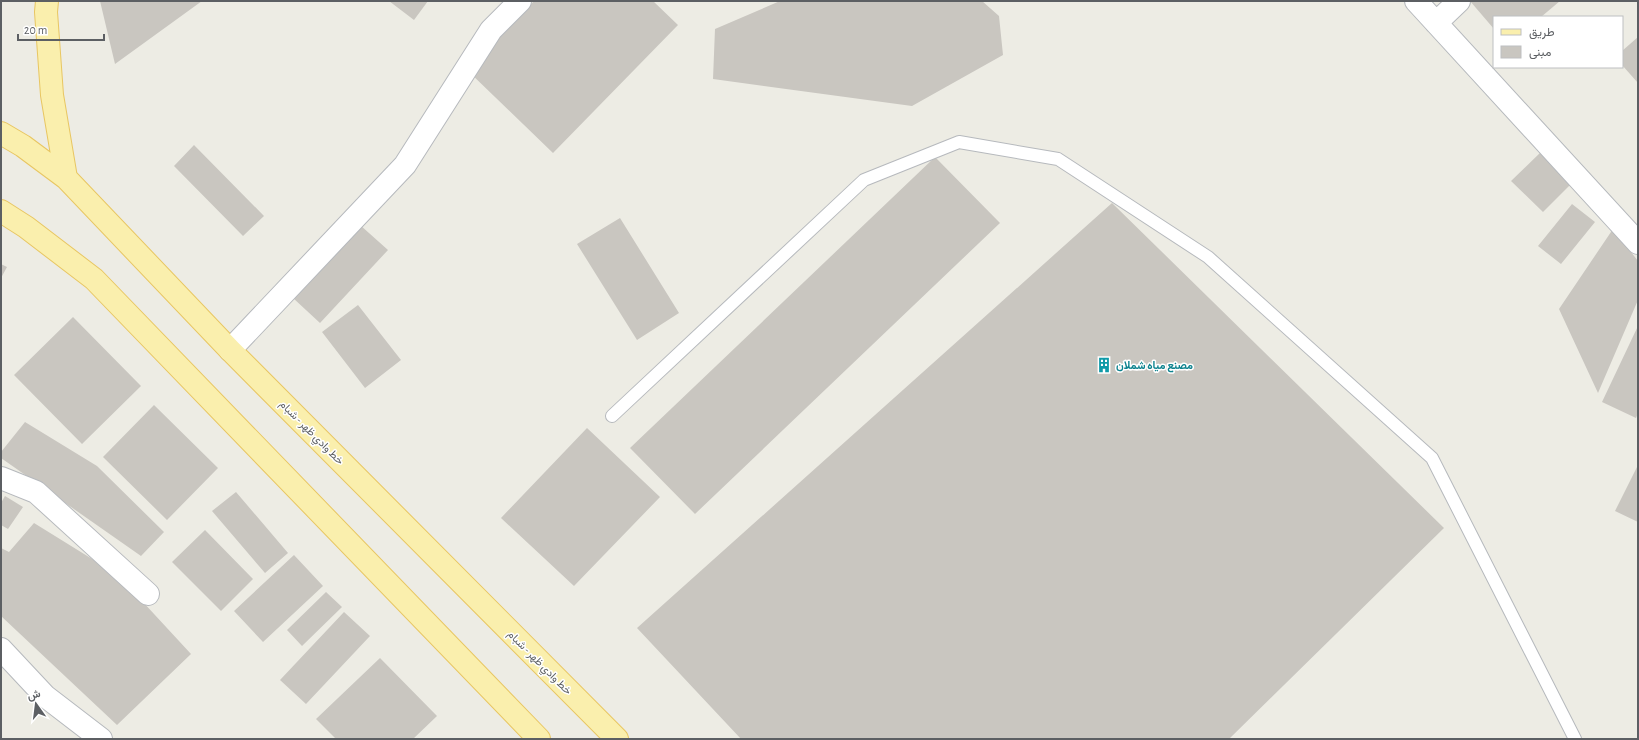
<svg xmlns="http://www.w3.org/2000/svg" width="1639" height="740" font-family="'Alegreya Sans',Vazirmatn,sans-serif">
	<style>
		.building { fill: #c9c6c0 }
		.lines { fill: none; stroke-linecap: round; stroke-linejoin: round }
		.service-casing { stroke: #b6b9bd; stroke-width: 14 }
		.minor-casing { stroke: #b6b9bd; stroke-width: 24 }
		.primary-casing { stroke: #e8c662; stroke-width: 24 }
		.service { stroke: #fff; stroke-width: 12 }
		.minor { stroke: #fff; stroke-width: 22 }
		.primary { stroke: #faefad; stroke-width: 22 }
		.labels { text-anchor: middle; stroke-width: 3; stroke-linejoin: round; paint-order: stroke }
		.culture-label { font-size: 11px; font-weight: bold; fill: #0d838f; stroke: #fff; text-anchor: start }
		.street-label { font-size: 11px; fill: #5c5f63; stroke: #fff }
	</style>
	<rect width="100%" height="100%" fill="#edece4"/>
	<!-- building -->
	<path class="building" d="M100,1h102l-87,63z
		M389,1h39l-14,19z
		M534,1h119l25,24 -125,128 -86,-83z
		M780,1h202l17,15 4,39 -91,51 -199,-27 2,-50z
		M1470,1h90l-19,16h-47v12z
		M1638,37v46l-16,-18v-14z
		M194,145l70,71 -21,20 -69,-70z
		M1542,151l31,31 -30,30 -32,-31z
		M935,157l65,66 -305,291 -65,-66z
		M1112,203l332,325 -215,211h-488l-104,-111z
		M1572,204l23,18 -34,42 -23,-18z
		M620,218l59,95 -42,27 -60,-96z
		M360,225l28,25 -68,73 -27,-25z
		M1613,229l25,32v39l-40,93 -39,-84z
		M1,264l6,3 -6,11z
		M358,305l43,55 -36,28 -43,-56z
		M73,317l68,69 -59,58 -68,-69z
		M1638,326v87l-2,5 -34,-16z
		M154,405l64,63 -51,52 -64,-63z
		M25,422l72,44 67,66 -23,24 -140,-98v-6z
		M587,428l73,69 -86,89 -73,-68z
		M1638,465v57l-23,-11z
		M236,492l52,61 -23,20 -53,-62z
		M5,496l18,11 -15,22 -7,-4v-22z
		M34,523l84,52 73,79 -74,71 -116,-109v-68l8,4z
		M205,530l48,49 -32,32 -49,-49z
		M294,555l29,31 -60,56 -29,-31z
		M326,592l16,15 -40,39 -15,-16z
		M344,612l26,24 -64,68 -26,-24z
		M380,658l57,58 -24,23h-77l-20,-20z"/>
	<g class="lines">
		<defs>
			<path id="service" d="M612,416l252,-236 95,-38 99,17 150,98 224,201 143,281"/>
			<path id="minor" d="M1416,1l222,242
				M1436,23l23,-22
				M230,350l175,-185 86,-135 29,-29
				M1,478l35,14 112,102
				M1,649l44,47 56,43"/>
			<path id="primary" d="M47,1l-1,11 6,83 14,83
				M1,133l22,13 43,32 164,172 387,389
				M1,211l25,16 68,52 445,460"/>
		</defs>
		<!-- service casing -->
		<use href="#service" class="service-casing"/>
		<!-- minor casing -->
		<use href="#minor" class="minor-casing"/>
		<!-- primary casing -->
		<use href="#primary" class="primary-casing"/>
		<!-- service -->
		<use href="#service" class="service"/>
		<!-- minor -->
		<use href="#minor" class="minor"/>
		<!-- primary -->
		<use href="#primary" class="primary"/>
	</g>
	<!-- icons -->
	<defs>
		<symbol id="building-bare" viewBox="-9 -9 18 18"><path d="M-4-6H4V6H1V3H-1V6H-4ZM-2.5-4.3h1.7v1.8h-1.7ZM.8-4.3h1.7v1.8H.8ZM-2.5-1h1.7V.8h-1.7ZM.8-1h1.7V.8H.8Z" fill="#0f9aa8" stroke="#fff" stroke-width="2.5" paint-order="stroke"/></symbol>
	</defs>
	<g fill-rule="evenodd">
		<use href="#building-bare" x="1093" y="354" width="22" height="22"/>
	</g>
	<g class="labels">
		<!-- culture labels -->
		<g class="culture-label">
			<text x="1116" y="369">مصنع مياه شملان</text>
		</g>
		<!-- street labels -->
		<g class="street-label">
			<text transform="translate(312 432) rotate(45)" y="4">خط وادي ظهر - شبام</text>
			<text transform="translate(540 662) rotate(45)" y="4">خط وادي ظهر - شبام</text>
		</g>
	</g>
	<!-- border -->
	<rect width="1639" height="740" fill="none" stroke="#5c5f63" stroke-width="4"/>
	<!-- legend -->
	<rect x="1493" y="16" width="130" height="52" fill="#ffffff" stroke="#bebfc1"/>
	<rect x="1501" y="29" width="20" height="6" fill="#faefad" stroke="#bebfc1"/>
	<text x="1529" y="36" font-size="12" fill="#5c5f63">طريق</text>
	<rect x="1501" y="46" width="20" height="12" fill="#c9c6c0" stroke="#bebfc1"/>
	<text x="1529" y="56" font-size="12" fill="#5c5f63">مبنى</text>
	<!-- north arrow -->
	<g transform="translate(36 704) rotate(346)" stroke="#ffffff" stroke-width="3" paint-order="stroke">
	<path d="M0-3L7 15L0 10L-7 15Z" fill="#5c5f63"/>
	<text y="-6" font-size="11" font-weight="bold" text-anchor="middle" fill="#5c5f63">ش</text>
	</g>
	<!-- scale -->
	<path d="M18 34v6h86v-6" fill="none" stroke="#5c5f63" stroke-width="2"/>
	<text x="24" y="34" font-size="12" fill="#5c5f63" stroke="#ffffff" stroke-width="3" paint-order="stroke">20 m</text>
</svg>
